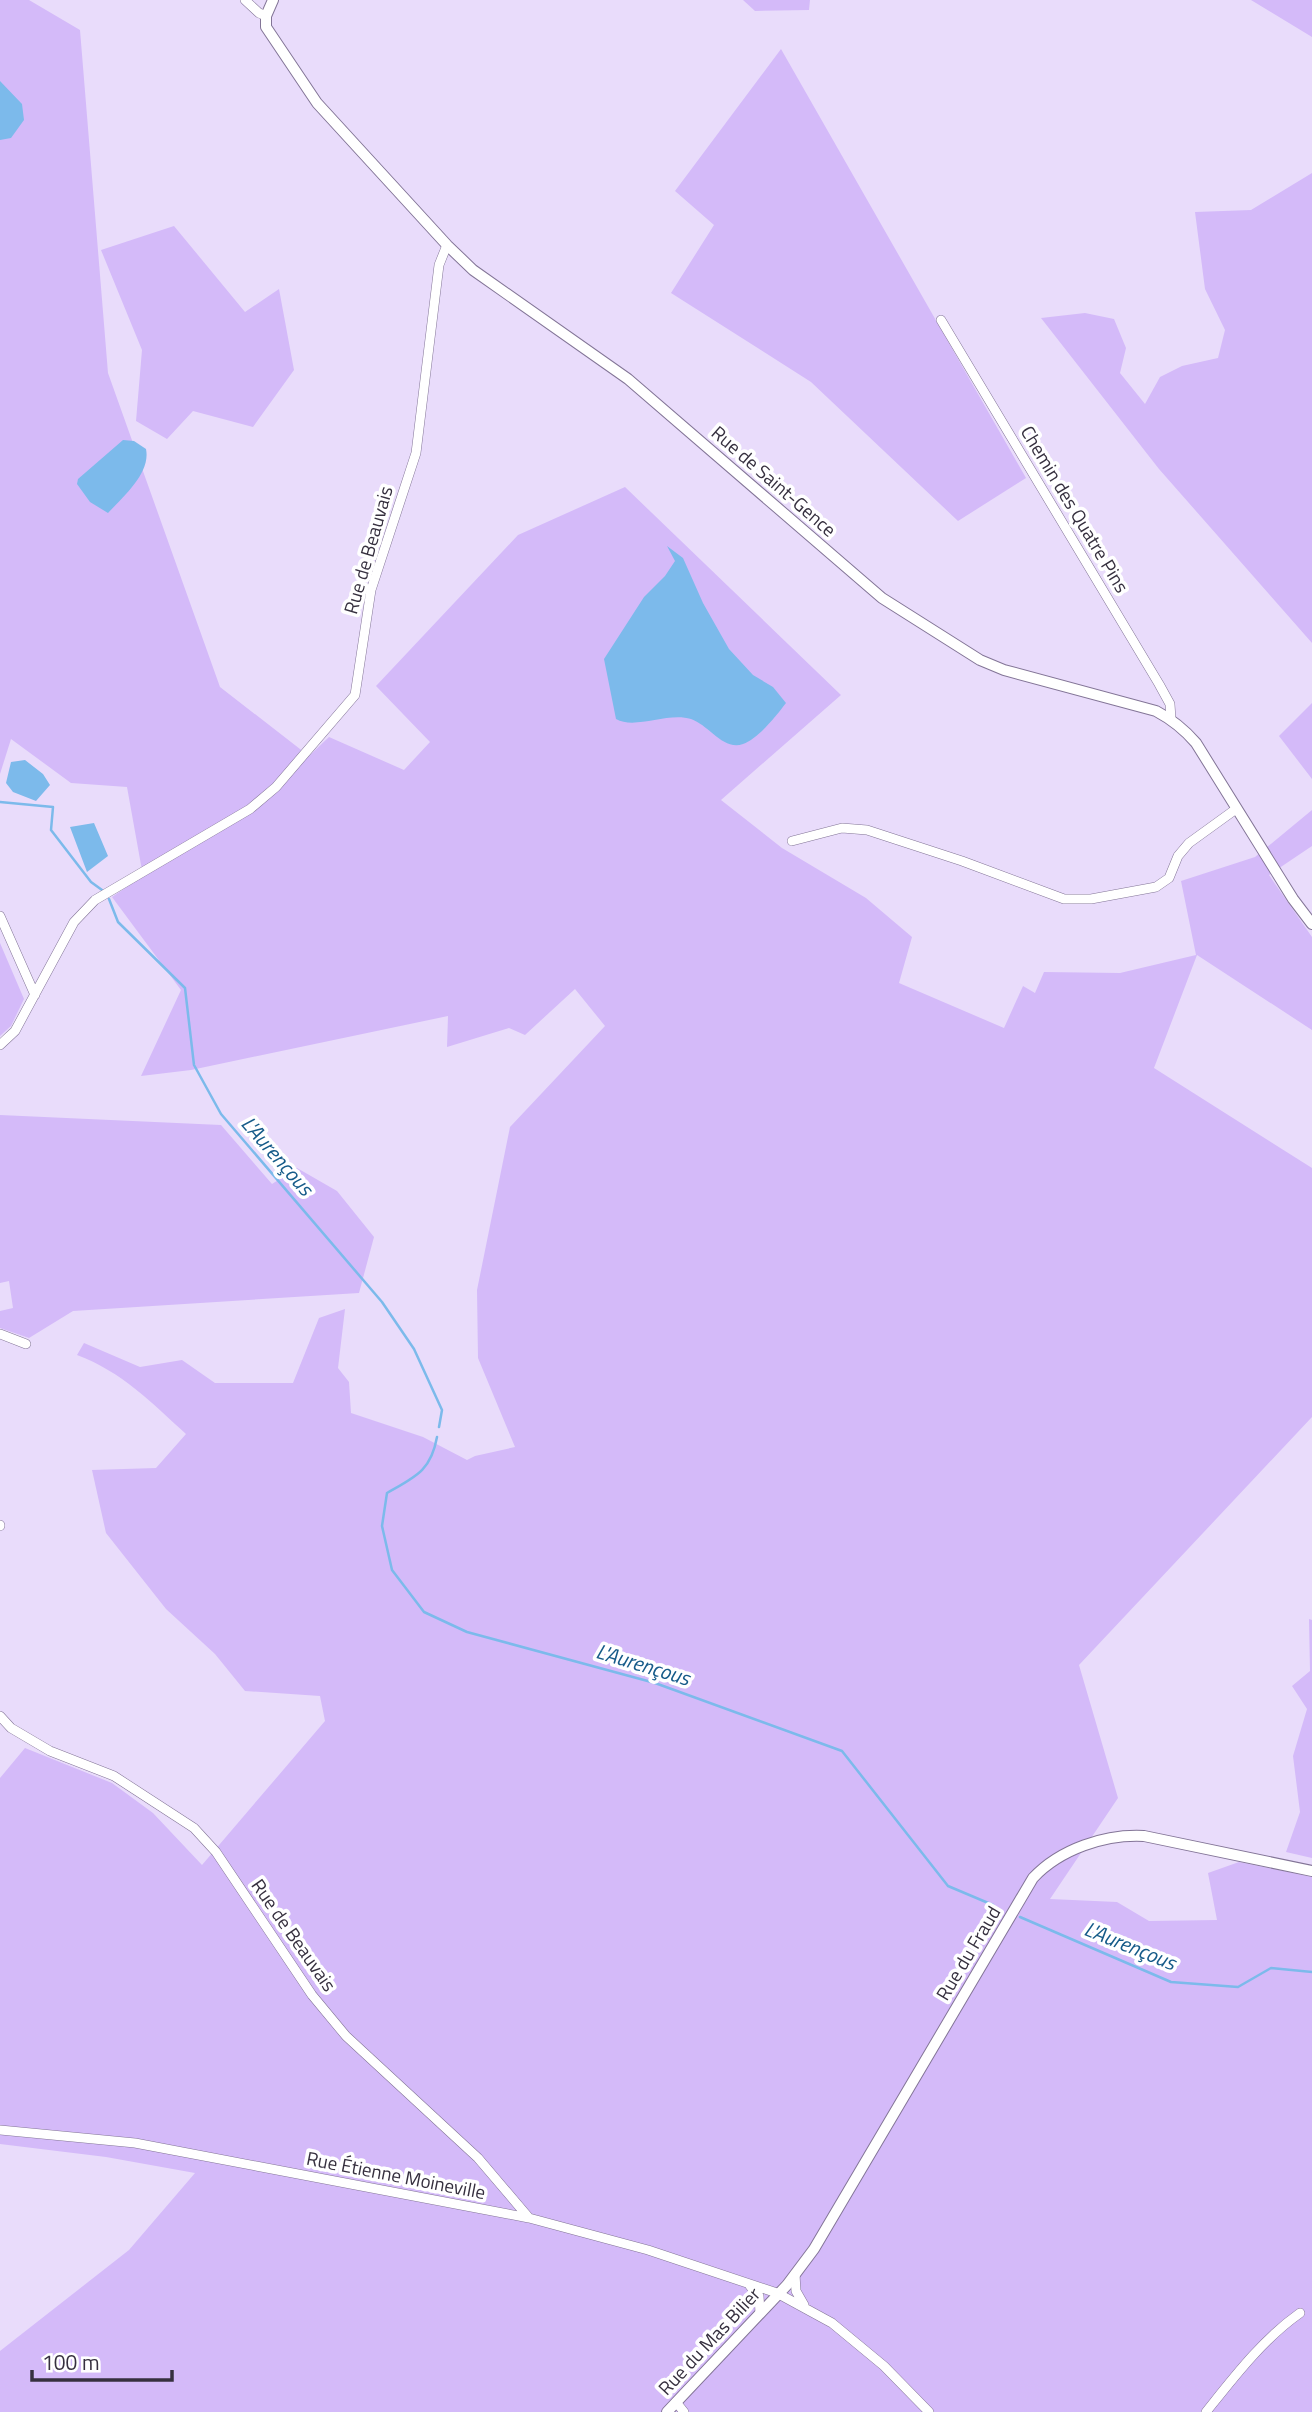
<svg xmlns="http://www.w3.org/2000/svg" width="1312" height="2412" font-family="'Titillium Web',sans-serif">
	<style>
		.green { fill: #d4baf9 }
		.water { fill: #7cbaeb }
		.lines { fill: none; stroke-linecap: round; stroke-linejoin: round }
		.stream { stroke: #7cbaeb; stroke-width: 2.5 }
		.minor-casing { stroke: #837597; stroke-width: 10 }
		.tertiary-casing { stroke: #837597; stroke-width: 12 }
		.minor { stroke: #fff; stroke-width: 9 }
		.tertiary { stroke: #fff; stroke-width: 10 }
		.labels { text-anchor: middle; stroke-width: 7; stroke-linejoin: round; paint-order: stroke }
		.street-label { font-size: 19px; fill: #36303f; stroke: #fff }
		.water-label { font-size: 21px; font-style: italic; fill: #165b89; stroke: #fff }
	</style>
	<rect width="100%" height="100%" fill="#e9dcfb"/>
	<!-- green -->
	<path class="green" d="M0,0h29l51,30 28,343 112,314 89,69 20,-19 75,33 26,-28 -54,-56 142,-151 107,-48 216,208 -120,105 61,48 84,50 46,39 -13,46 105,45 19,-42 12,7 9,-21 76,1 76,-18 -15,-74 74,-24 57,-47v36l-43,29 43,62v93l-115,-75 -43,113 158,100v249l-233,248 39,133 -68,101 67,3 32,19 68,-1 -9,-47 31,-11 73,15v535h-1312v-61l129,-101 66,-77 -89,-16 -106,-13v-366l25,-30 87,35 41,30 49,52 123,-144 -5,-25 -75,-5 -30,-37 -49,-45 -60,-76 -14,-63 64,-2 30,-34c-33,-30 -65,-63 -109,-79l7,-12 56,24 42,-7 33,23h78l26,-65 26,-9 -7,59 11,14 2,31 72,24 44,23 8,-4 40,-9 -37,-89 -1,-68 33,-163 95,-101 -30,-37 -50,46 -16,-7 -62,19 1,-31 -257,54 -50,6 40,-86 -69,-93 31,-21 -16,-89 -56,-4 -60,-44 -11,35z
		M743,0h67l-1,10 -54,1z
		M1251,0h61v37z
		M781,49l245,429 -68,43 -147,-139 -140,-89 43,-68 -39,-34z
		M1312,173v470l-153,-174 -118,-151 44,-5 29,6 12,29 -6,25 25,31 15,-27 22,-11 36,-8 7,-28 -20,-41 -10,-77 56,-2z
		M174,226l71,86 34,-23 15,81 -41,57 -60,-16 -26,28 -31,-18 6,-71 -41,-100z
		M1312,703v76l-33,-43z
		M0,943l24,56 -13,27 -11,10z
		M0,1115l221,10 51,59 25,-16 40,23 37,46 -15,56 -286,18 -44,27 -29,-10v-17l13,-3 -4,-27 -9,2z
		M1309,1619l3,1v238l-26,-6 14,-40 -7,-56 14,-47 -15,-23 18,-15z"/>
	<!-- water -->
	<path class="water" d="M0,81l22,23 2,16 -13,18 -11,2z
		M123,440l11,1 12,8c5,24 -23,48 -38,64l-18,-11 -13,-18 1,-5z
		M667,546l16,12 20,45 26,46 24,26 20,12 13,16c-10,13 -27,35 -43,41 -20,7 -34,-19 -52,-25 -24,-7 -56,11 -75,0l-12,-60 40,-62 21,-21 10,-15z
		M25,760l18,14 7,11 -14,16 -23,-9 -7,-9 5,-21z
		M94,823l14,33 -21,16 -17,-45z"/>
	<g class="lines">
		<!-- stream -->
		<path class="stream" d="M0,802l53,5 -2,23 40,52 11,8
			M109,899l9,23 67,66 9,77 27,49 161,188 32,47 28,61 -3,17
			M437,1437c-6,34 -22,40 -50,56l-5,33 10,44 32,42 43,20 188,51 187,68 106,135 45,19
			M1020,1917l151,65 67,5 33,-19 41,4"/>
		<defs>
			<path id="minor" d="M245,0l14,13 7,3
				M941,320l218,364 11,20 1,15
				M792,841l50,-13 25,2 95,31 102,38h27l65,-12 13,-9 9,-22 11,-13 47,-34
				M0,916l35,79
				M0,1045l15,-14 59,-109 21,-22 155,-91 26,-22 79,-92 16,-105 45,-137 23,-188 8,-20
				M0,1334l26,10
				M0,1525v1
				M0,1716l11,12 39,23 64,25 80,52 22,24 96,143 34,41 132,122 51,60
				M0,2130l135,13 394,75 119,32 129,43 55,30 52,43 45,46
				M795,2274l1,17 8,14
				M750,2286l9,10 1,17
				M676,2402l8,10
				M1206,2412c28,-35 57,-73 94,-99"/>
			<path id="tertiary" d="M273,0l-7,16v11l51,76 130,142 26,25 155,109 254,219 98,62 24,10 152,41c17,9 28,18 40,32l97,156 19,25
				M667,2412l120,-127 27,-36 219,-371c27,-29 72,-44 111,-42l168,35"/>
		</defs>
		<!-- minor casing -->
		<use href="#minor" class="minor-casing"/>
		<!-- tertiary casing -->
		<use href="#tertiary" class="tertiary-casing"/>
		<!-- minor -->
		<use href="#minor" class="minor"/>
		<!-- tertiary -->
		<use href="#tertiary" class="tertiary"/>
	</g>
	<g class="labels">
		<!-- street labels -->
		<g class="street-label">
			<text transform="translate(774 481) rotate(41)" y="7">Rue de Saint-Gence</text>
			<text transform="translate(1075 509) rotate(59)" y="7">Chemin des Quatre Pins</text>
			<text transform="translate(368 550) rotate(-74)" y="7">Rue de Beauvais</text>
			<text transform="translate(294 1935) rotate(55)" y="7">Rue de Beauvais</text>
			<text transform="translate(968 1953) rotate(-59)" y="7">Rue du Fraud</text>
			<text transform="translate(396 2175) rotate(11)" y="7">Rue Étienne Moineville</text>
			<text transform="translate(709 2341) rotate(-47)" y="7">Rue du Mas Bilier</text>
		</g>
		<!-- water labels -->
		<g class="water-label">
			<text transform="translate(277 1156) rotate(49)" y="7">L'Aurençous</text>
			<text transform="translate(643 1665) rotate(17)" y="7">L'Aurençous</text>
			<text transform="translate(1130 1946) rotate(22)" y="7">L'Aurençous</text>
		</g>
	</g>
	<!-- scale -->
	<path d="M32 2370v10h140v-10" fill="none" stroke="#36303f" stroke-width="3.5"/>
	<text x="42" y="2370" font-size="21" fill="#36303f" stroke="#ffffff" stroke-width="5" paint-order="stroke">100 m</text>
</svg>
